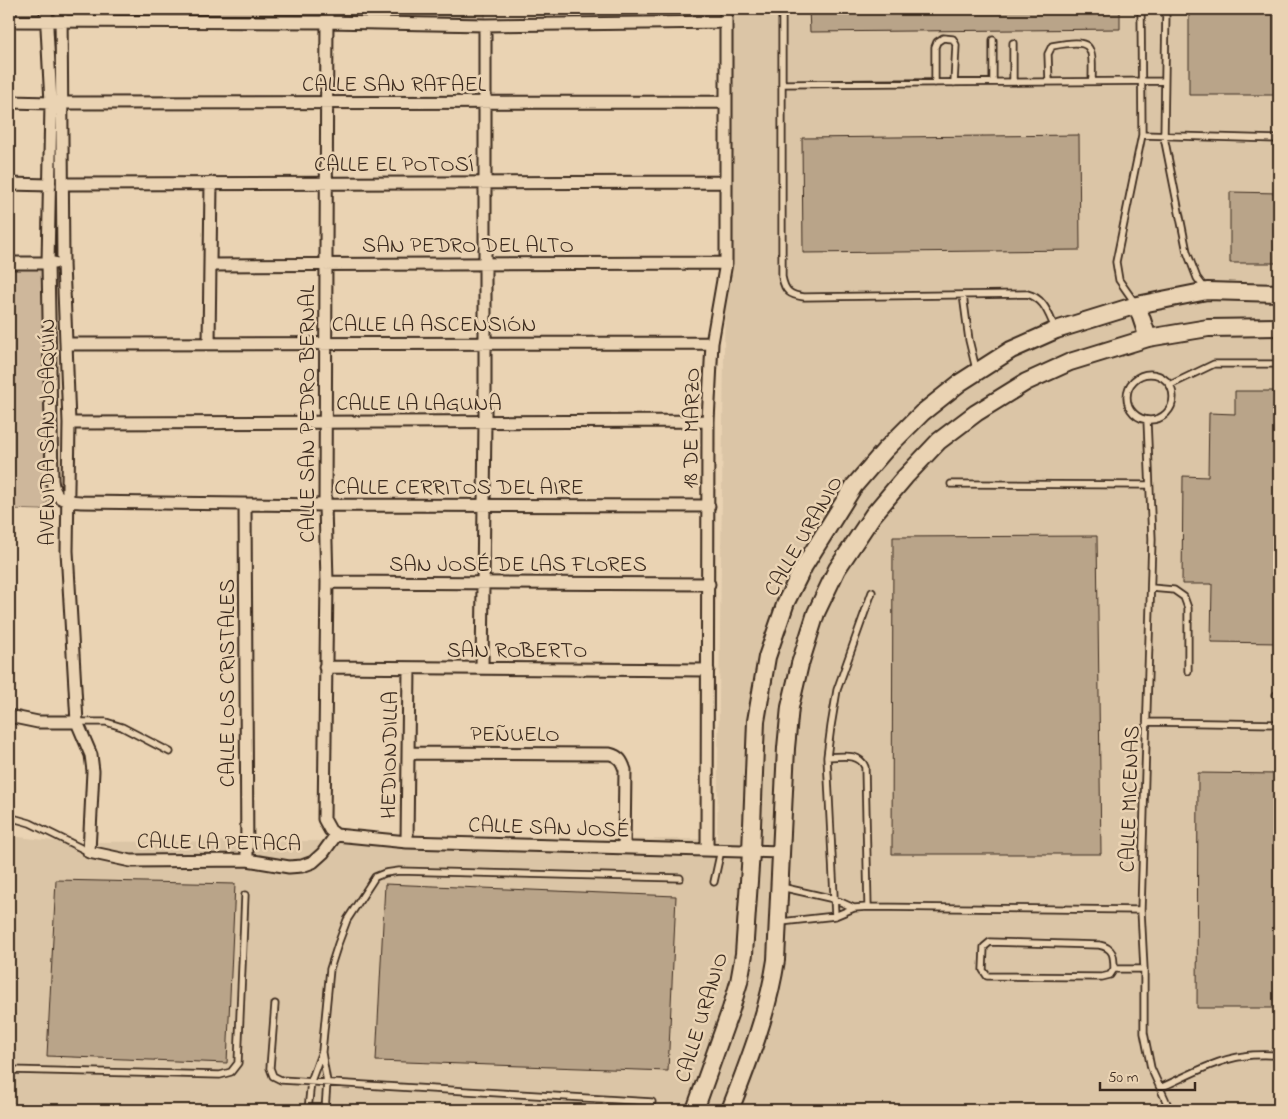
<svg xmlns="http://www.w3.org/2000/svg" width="1288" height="1119" font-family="'Indie Flower',sans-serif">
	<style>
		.built { fill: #dbc5a6 }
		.green { fill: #ceb79b; stroke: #84705c }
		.building { fill: #b9a489; stroke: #3b2a1e }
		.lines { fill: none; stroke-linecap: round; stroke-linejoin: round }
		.lane-casing { stroke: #3b2a1e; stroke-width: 9 }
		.street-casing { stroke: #3b2a1e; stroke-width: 15 }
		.secondary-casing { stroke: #3b2a1e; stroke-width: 20 }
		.lane { stroke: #ead3b3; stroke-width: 5.5 }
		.street { stroke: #ead3b3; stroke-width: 11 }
		.secondary { stroke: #ead3b3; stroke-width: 16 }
		.labels { text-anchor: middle; stroke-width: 5; stroke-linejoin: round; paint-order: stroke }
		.street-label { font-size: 22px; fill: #3b2a1e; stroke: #ead3b3 }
	</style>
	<rect width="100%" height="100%" fill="#ead3b3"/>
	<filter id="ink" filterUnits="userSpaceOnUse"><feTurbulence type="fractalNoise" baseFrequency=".02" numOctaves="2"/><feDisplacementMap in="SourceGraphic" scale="10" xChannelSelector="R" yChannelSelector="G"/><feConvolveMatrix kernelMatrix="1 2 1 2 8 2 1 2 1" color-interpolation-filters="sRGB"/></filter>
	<g filter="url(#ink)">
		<!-- built -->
		<path class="built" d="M729,9h550v1101h-1270v-274l54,6 654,-3z"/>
		<!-- green -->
		<path class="green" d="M61,9h424v16l-423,-4z
			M9,263h39l7,230 -14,17 -32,-1z"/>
		<!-- building -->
		<path class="building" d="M809,9h311v20l-310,3z
			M1189,9h90v86h-90z
			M1079,135l1,115 -277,3 -1,-115z
			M1230,192l49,1v70h-49z
			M1235,391h44v252l-68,-1 1,-58h-30l1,-108 25,1 1,-64 26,1z
			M1097,536l4,318h-209l1,-317z
			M1198,773l81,1v234h-82z
			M56,880l179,4 -8,179 -180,-7z
			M385,884l291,12 -8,175 -292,-10z"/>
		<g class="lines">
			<defs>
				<path id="lane" d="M782,9v268c3,15 8,18 22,20l223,-3c17,4 21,19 28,34
					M1166,9l-2,128 23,115 10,26 9,12
					M993,82v-42
					M1013,82v-39
					M1049,82l-1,-28 4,-8c41,-8 41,-2 40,35
					M935,83v-36l2,-5 6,-4 10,1 3,6 -2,38
					M782,84l382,-3
					M1142,135l137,4
					M963,295l6,45 7,29
					M1135,303l-16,-23 -3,-18 26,-127 -1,-126
					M1127 397a23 23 0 1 1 46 0a23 23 0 1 1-46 0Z
					M1170,385l44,-21h65
					M1147,420l5,119 -11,371 3,59v64l7,35 19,42
					M951,484l198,1
					M1151,588l23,2 10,7 4,11v63
					M1276,695h3
					M77,722h29l16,5 48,25
					M1148,722l131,2
					M827,757c14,0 32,-5 38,10l3,140
					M9,817l21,6 59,29
					M714,882l7,-32
					M781,887l53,12 20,9
					M835,916l-8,-159 4,-31 6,-36 35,-98
					M781,922l54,-6 19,-8 14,-1 273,3
					M1114,969c0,-13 0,-21 -15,-24l-109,-3 -6,5 -1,23 4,6 115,1 8,-2 4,-6h30
					M275,1004l-5,64 3,8 8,4 371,22
					M322,1053l5,29 -2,28
					M9,1070l211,5 11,-3 7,-9 7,-168
					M1160,1088c27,-12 55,-28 84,-32 12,-2 24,-1 35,-1
					M308,1110l3,-29 11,-30 8,-82 8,-25 9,-24 28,-43 10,-4 14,-2 281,7"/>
				<path id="street" d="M46,9l5,94 -3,160 4,217c2,19 11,21 29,22l244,3 384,1
					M61,9l2,254 6,160 -2,128 10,171 14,33 2,16 -4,81 42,9 116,-1 42,7 13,-1 11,-4 10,-9 13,-18
					M327,9l-2,496 2,77 -3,237 6,11 6,5 71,7 374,10
					M9,21l318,1 158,3 241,-3
					M9,102l42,1
					M63,103l662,-1
					M9,184l41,1
					M63,184l662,-2
					M9,263h45
					M210,265l516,-2
					M209,343l2,-160
					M67,344l645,-1
					M69,423l639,-2
					M245,505l2,355
					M327,582l382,2
					M325,667l383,3
					M482,668l3,-246v-397
					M9,716l29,6h39
					M408,753l202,1c9,2 12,7 15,16l-1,78
					M407,842l2,-174
					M707,850l1,-429 4,-78 14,-80v-254"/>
				<path id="secondary" d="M1137,305l11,33
					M695,1110l36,-101 8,-27 5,-28 7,-102 5,-131 11,-64 19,-55 18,-36 50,-80 31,-36 37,-37 39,-31 50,-32 45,-20 81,-25 70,-14 72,2
					M730,1110c19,-49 38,-97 46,-150l10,-212 4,-41 10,-43 16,-51 21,-44 36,-54 32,-38 34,-36 37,-28 50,-31 44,-20 78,-24 60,-10 71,-1"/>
			</defs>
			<!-- lane casing -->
			<use href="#lane" class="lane-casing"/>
			<!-- street casing -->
			<use href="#street" class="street-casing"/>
			<!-- secondary casing -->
			<use href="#secondary" class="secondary-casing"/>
			<!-- lane -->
			<use href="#lane" class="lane"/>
			<!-- street -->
			<use href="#street" class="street"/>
			<!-- secondary -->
			<use href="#secondary" class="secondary"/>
		</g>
	</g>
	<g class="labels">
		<!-- street labels -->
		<g class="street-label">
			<text x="394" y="91">CALLE SAN RAFAEL</text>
			<text x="394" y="171">CALLE EL POTOSÍ</text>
			<text x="468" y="252">SAN PEDRO DEL ALTO</text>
			<text x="434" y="331">CALLE LA ASCENSIÓN</text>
			<text x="419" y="410">CALLE LA LAGUNA</text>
			<text transform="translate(306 414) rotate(-90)" y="8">CALLE SAN PEDRO BERNAL</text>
			<text transform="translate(690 428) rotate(-89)" y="8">18 DE MARZO</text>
			<text transform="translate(46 432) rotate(-90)" y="8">AVENIDA SAN JOAQUÍN</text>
			<text x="459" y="494">CALLE CERRITOS DEL AIRE</text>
			<text transform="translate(802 535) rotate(-60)" y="8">CALLE URANIO</text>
			<text x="518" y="571">SAN JOSÉ DE LAS FLORES</text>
			<text x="517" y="657">SAN ROBERTO</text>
			<text transform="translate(226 683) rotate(-90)" y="8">CALLE LOS CRISTALES</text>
			<text x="515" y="741">PEÑUELO</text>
			<text transform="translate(388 755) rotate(-89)" y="8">HEDIONDILLA</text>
			<text transform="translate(1128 799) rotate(-88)" y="8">CALLE MICENAS</text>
			<text transform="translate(549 826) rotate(2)" y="8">CALLE SAN JOSÉ</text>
			<text transform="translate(219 841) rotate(1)" y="8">CALLE LA PETACA</text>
			<text transform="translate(700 1017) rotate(-73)" y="8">CALLE URANIO</text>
		</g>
	</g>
	<!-- margin -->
	<rect width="1288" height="1119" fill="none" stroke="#ead3b3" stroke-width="30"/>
	<rect x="15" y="15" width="1258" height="1089" fill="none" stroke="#3b2a1e" stroke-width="2" filter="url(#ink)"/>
	<!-- scale -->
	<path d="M1100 1082v8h95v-8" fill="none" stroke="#3b2a1e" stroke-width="2.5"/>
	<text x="1108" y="1082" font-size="15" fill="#3b2a1e" stroke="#ead3b3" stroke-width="4" paint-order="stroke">50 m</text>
</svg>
